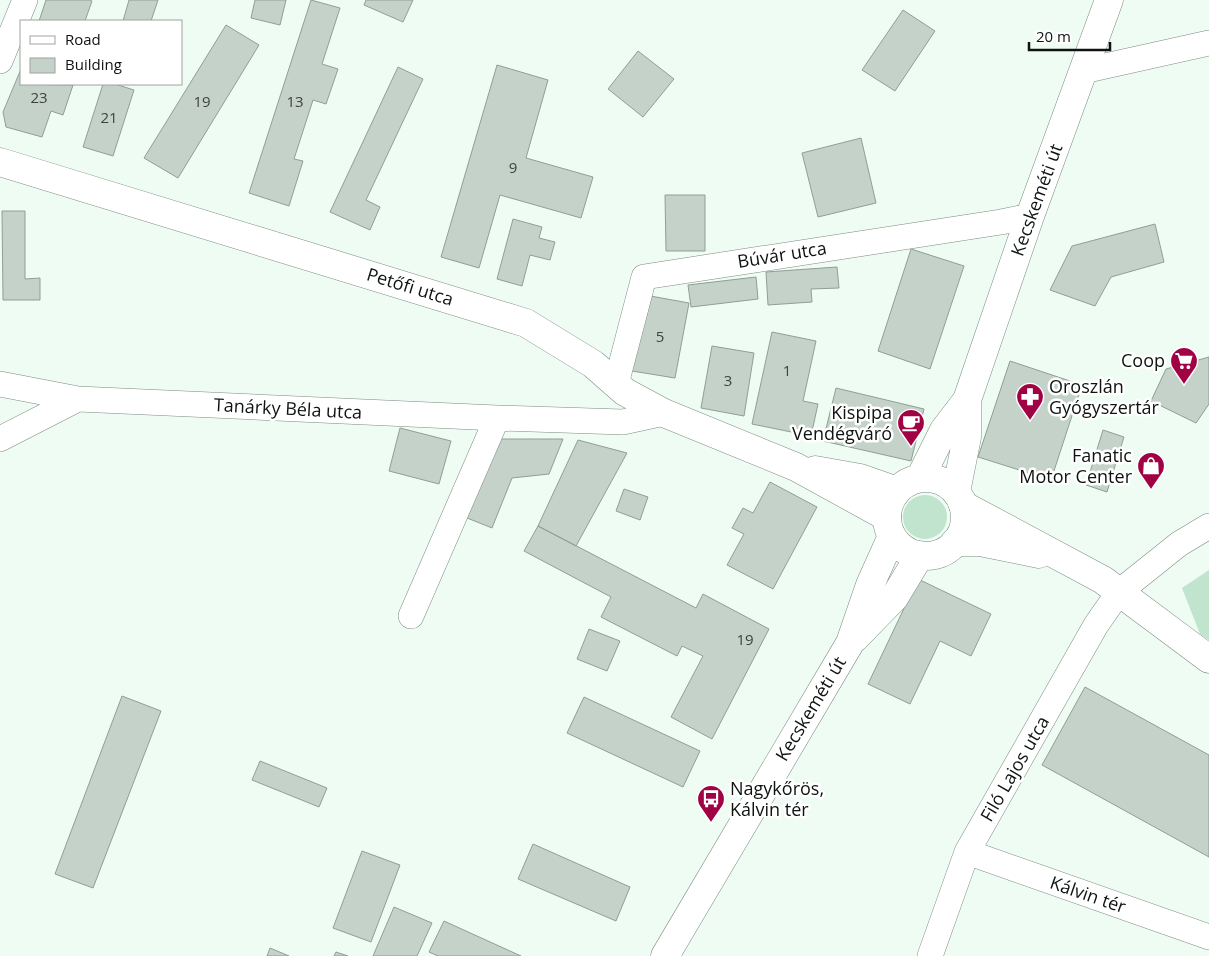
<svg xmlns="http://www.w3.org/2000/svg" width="1209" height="956" font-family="'Open Sans',sans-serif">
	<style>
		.green { fill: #c0e4cd }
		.building { fill: #c4d2c9; stroke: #909e95 }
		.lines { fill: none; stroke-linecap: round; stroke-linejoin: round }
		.street-casing { stroke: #7e8b82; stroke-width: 26 }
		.secondary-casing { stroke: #7e8b82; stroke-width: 29 }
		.primary-casing { stroke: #7e8b82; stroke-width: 29 }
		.street { stroke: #fff; stroke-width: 25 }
		.secondary { stroke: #fff; stroke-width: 28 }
		.primary { stroke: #fff; stroke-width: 28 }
		.labels { text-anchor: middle; stroke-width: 5; stroke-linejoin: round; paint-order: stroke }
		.number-label { font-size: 15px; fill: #3c433e }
		.street-label { font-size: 18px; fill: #0e1310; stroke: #fff }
		.poi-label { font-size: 18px; fill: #0e1310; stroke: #fff; text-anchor: end }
	</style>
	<rect width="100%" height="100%" fill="#eefcf3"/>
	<!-- green -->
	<path class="green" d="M903 517a22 22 0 1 1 44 0a22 22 0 1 1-44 0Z
		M1209,570v70l-9,-6 -18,-46z"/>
	<!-- building -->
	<path class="building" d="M46,0h44l2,1 -7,20h-46z
		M129,0h29l-7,21h-28z
		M255,0h31l-6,25 -29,-7z
		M311,0l29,8 -18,56 16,5 -12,35 -13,-4 -19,59 9,2 -14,45 -40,-13z
		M366,0h47l-10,22 -39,-17z
		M903,10l32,21 -40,60 -33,-21z
		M226,25l33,20 -81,133 -34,-20z
		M638,51l36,28 -31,38 -35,-28z
		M497,65l51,15 -22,78 67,19 -12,41 -81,-23 -21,73 -38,-11z
		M398,67l25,12 -57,121 14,7 -10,23 -40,-18z
		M21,69v15l52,1 -10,30 -12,-4 -9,26 -36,-10 -3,-15z
		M103,84h12l19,6 -21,66 -30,-9z
		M861,138l15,65 -58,14 -16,-64z
		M665,195h40v56h-39z
		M2,211h23v68l15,-1v22h-37z
		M513,219l29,8 -3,11 16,4 -5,18 -20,-5 -8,31 -25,-7z
		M1155,224l9,38 -53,15 -16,29 -45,-16 22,-44z
		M911,249l53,17 -34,103 -52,-18z
		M837,267l2,21 -28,1 1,13 -44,3 -2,-33z
		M756,277l2,22 -67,8 -3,-22z
		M645,295l44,8 -14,75 -43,-7z
		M772,332l44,9 -13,60 15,3 -7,32 -59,-12z
		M712,346l42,7 -10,63 -43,-8z
		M1209,357v47l-13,19 -45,-22 15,-32z
		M1010,361l72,24 -31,95 -73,-23z
		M836,388l88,21 -13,52 -88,-20z
		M400,428l51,13 -12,43 -50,-13z
		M1103,430l21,7 -17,55 -21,-7z
		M498,439h65l-14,35 -37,4 -20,50 -25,-10z
		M578,440l49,13 -51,93 -38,-20z
		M770,482l47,25 -44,82 -46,-24 17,-31 -12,-6 11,-20 10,5z
		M624,489l24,8 -8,23 -24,-9z
		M538,526l158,82 7,-14 66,35 -57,110 -41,-22 32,-61 -21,-10 -5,10 -76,-39 10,-20 -87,-46z
		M918,579l73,35 -20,42 -31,-15 -30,63 -42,-20z
		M589,629l31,12 -13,30 -30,-12z
		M1085,687l124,68v102l-167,-92z
		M122,696l39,15 -68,177 -38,-14z
		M584,697l116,54 -17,36 -116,-54z
		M260,761l67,27 -8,19 -67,-27z
		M533,844l97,43 -14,34 -98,-42z
		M362,851l38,14 -29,77 -38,-14z
		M394,907l38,16 -15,33h-44z
		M444,921l77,35h-83l-9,-4z
		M270,948l19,8h-22z
		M336,952l12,4h-14z"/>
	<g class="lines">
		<defs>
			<path id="street" d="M0,61l25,-61
				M1083,71l126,-28
				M0,384l78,15 419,19 126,4 41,-9
				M616,384l28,-107 357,-55 29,-6
				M0,439l78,-40
				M411,616l86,-198
				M967,852l242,85
				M930,956l37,-104 129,-227 23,-33 60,-48 30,-18"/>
			<path id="secondary" d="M0,162l526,161 67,41 32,28 39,21 132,54 91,50
				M815,470l45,8 37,13
				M963,505l140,75 106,79
				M955,542h25l59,12"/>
			<path id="primary" d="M920,478l24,-48 23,-30
				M887 517a39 39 0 1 1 78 0a39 39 0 1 1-78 0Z
				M956,492l11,-55v-37l63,-184 79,-216
				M855,638l39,-40 26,-43
				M665,956l185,-313 20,-58 22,-49"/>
		</defs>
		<!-- street casing -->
		<use href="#street" class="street-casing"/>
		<!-- secondary casing -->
		<use href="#secondary" class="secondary-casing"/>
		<!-- primary casing -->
		<use href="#primary" class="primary-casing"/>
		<!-- street -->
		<use href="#street" class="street"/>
		<!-- secondary -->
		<use href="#secondary" class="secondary"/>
		<!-- primary -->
		<use href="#primary" class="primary"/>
	</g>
	<!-- icons -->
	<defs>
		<symbol id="supermarket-pin" viewBox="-11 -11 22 30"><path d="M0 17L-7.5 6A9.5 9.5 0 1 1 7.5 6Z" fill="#a00243" stroke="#fff"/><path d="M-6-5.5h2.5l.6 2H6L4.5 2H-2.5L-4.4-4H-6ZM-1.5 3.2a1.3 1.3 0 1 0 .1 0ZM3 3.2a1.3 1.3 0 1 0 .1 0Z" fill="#fff"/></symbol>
		<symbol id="pharmacy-pin" viewBox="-11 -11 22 30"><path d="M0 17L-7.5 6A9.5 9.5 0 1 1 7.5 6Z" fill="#a00243" stroke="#fff"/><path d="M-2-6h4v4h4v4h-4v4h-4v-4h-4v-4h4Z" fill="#fff"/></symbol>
		<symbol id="cafe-pin" viewBox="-11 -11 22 30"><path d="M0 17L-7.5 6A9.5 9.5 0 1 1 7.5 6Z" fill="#a00243" stroke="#fff"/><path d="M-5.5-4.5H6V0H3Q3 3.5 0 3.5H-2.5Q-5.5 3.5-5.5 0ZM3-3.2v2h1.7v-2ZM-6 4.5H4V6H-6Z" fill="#fff"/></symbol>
		<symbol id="shop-pin" viewBox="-11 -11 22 30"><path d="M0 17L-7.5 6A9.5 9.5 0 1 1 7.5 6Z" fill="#a00243" stroke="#fff"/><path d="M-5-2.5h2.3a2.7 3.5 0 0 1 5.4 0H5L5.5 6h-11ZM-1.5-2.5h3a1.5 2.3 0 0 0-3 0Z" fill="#fff"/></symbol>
		<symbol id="bus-pin" viewBox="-11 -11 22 30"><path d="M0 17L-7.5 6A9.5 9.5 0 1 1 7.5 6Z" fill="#a00243" stroke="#fff"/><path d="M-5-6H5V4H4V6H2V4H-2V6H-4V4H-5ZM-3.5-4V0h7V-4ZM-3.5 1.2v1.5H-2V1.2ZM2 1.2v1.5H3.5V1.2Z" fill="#fff"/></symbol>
	</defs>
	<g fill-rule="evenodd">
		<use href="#supermarket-pin" x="1168" y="345" width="32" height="43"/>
		<use href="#pharmacy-pin" x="1014" y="381" width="32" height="43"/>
		<use href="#cafe-pin" x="895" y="407" width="32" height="43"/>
		<use href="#shop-pin" x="1135" y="450" width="32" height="43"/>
		<use href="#bus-pin" x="695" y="783" width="32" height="43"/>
	</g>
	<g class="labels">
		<!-- number labels -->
		<g class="number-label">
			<text x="39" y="103">23</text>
			<text x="202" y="107">19</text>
			<text x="295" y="107">13</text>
			<text x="109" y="123">21</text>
			<text x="513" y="173">9</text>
			<text x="660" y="342">5</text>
			<text x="787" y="376">1</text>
			<text x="728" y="386">3</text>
			<text x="745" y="645">19</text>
		</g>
		<!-- street labels -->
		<g class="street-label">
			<text transform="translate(1037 200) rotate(-70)" y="6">Kecskeméti út</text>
			<text transform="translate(782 255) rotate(-9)" y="6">Búvár utca</text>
			<text transform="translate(410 287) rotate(17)" y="6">Petőfi utca</text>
			<text transform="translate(288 409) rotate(3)" y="6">Tanárky Béla utca</text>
			<text transform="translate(811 709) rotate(-59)" y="6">Kecskeméti út</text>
			<text transform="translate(1015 769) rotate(-60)" y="6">Filó Lajos utca</text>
			<text transform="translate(1088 895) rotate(19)" y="6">Kálvin tér</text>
		</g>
		<!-- poi labels -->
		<g class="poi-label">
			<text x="1165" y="367">Coop</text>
			<text x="1049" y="393" text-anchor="start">Oroszlán<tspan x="1049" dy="21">Gyógyszertár</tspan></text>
			<text x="892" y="419">Kispipa<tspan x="892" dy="21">Vendégváró</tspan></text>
			<text x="1132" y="462">Fanatic<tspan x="1132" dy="21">Motor Center</tspan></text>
			<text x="730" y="795" text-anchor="start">Nagykőrös,<tspan x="730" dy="21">Kálvin tér</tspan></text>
		</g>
	</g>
	<!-- legend -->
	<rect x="20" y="20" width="162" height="65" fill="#ffffff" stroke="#9fa19f"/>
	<rect x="30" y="36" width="25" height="8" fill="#ffffff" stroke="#9fa19f"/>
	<text x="65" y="45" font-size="15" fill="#0e1310">Road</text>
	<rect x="30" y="58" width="25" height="15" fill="#c4d2c9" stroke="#9fa19f"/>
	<text x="65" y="70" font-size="15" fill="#0e1310">Building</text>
	<!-- scale -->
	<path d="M1029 42v8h81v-8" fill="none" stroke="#0e1310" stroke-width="2.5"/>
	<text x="1036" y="42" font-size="15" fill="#0e1310" stroke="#ffffff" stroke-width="4" paint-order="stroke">20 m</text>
</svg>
